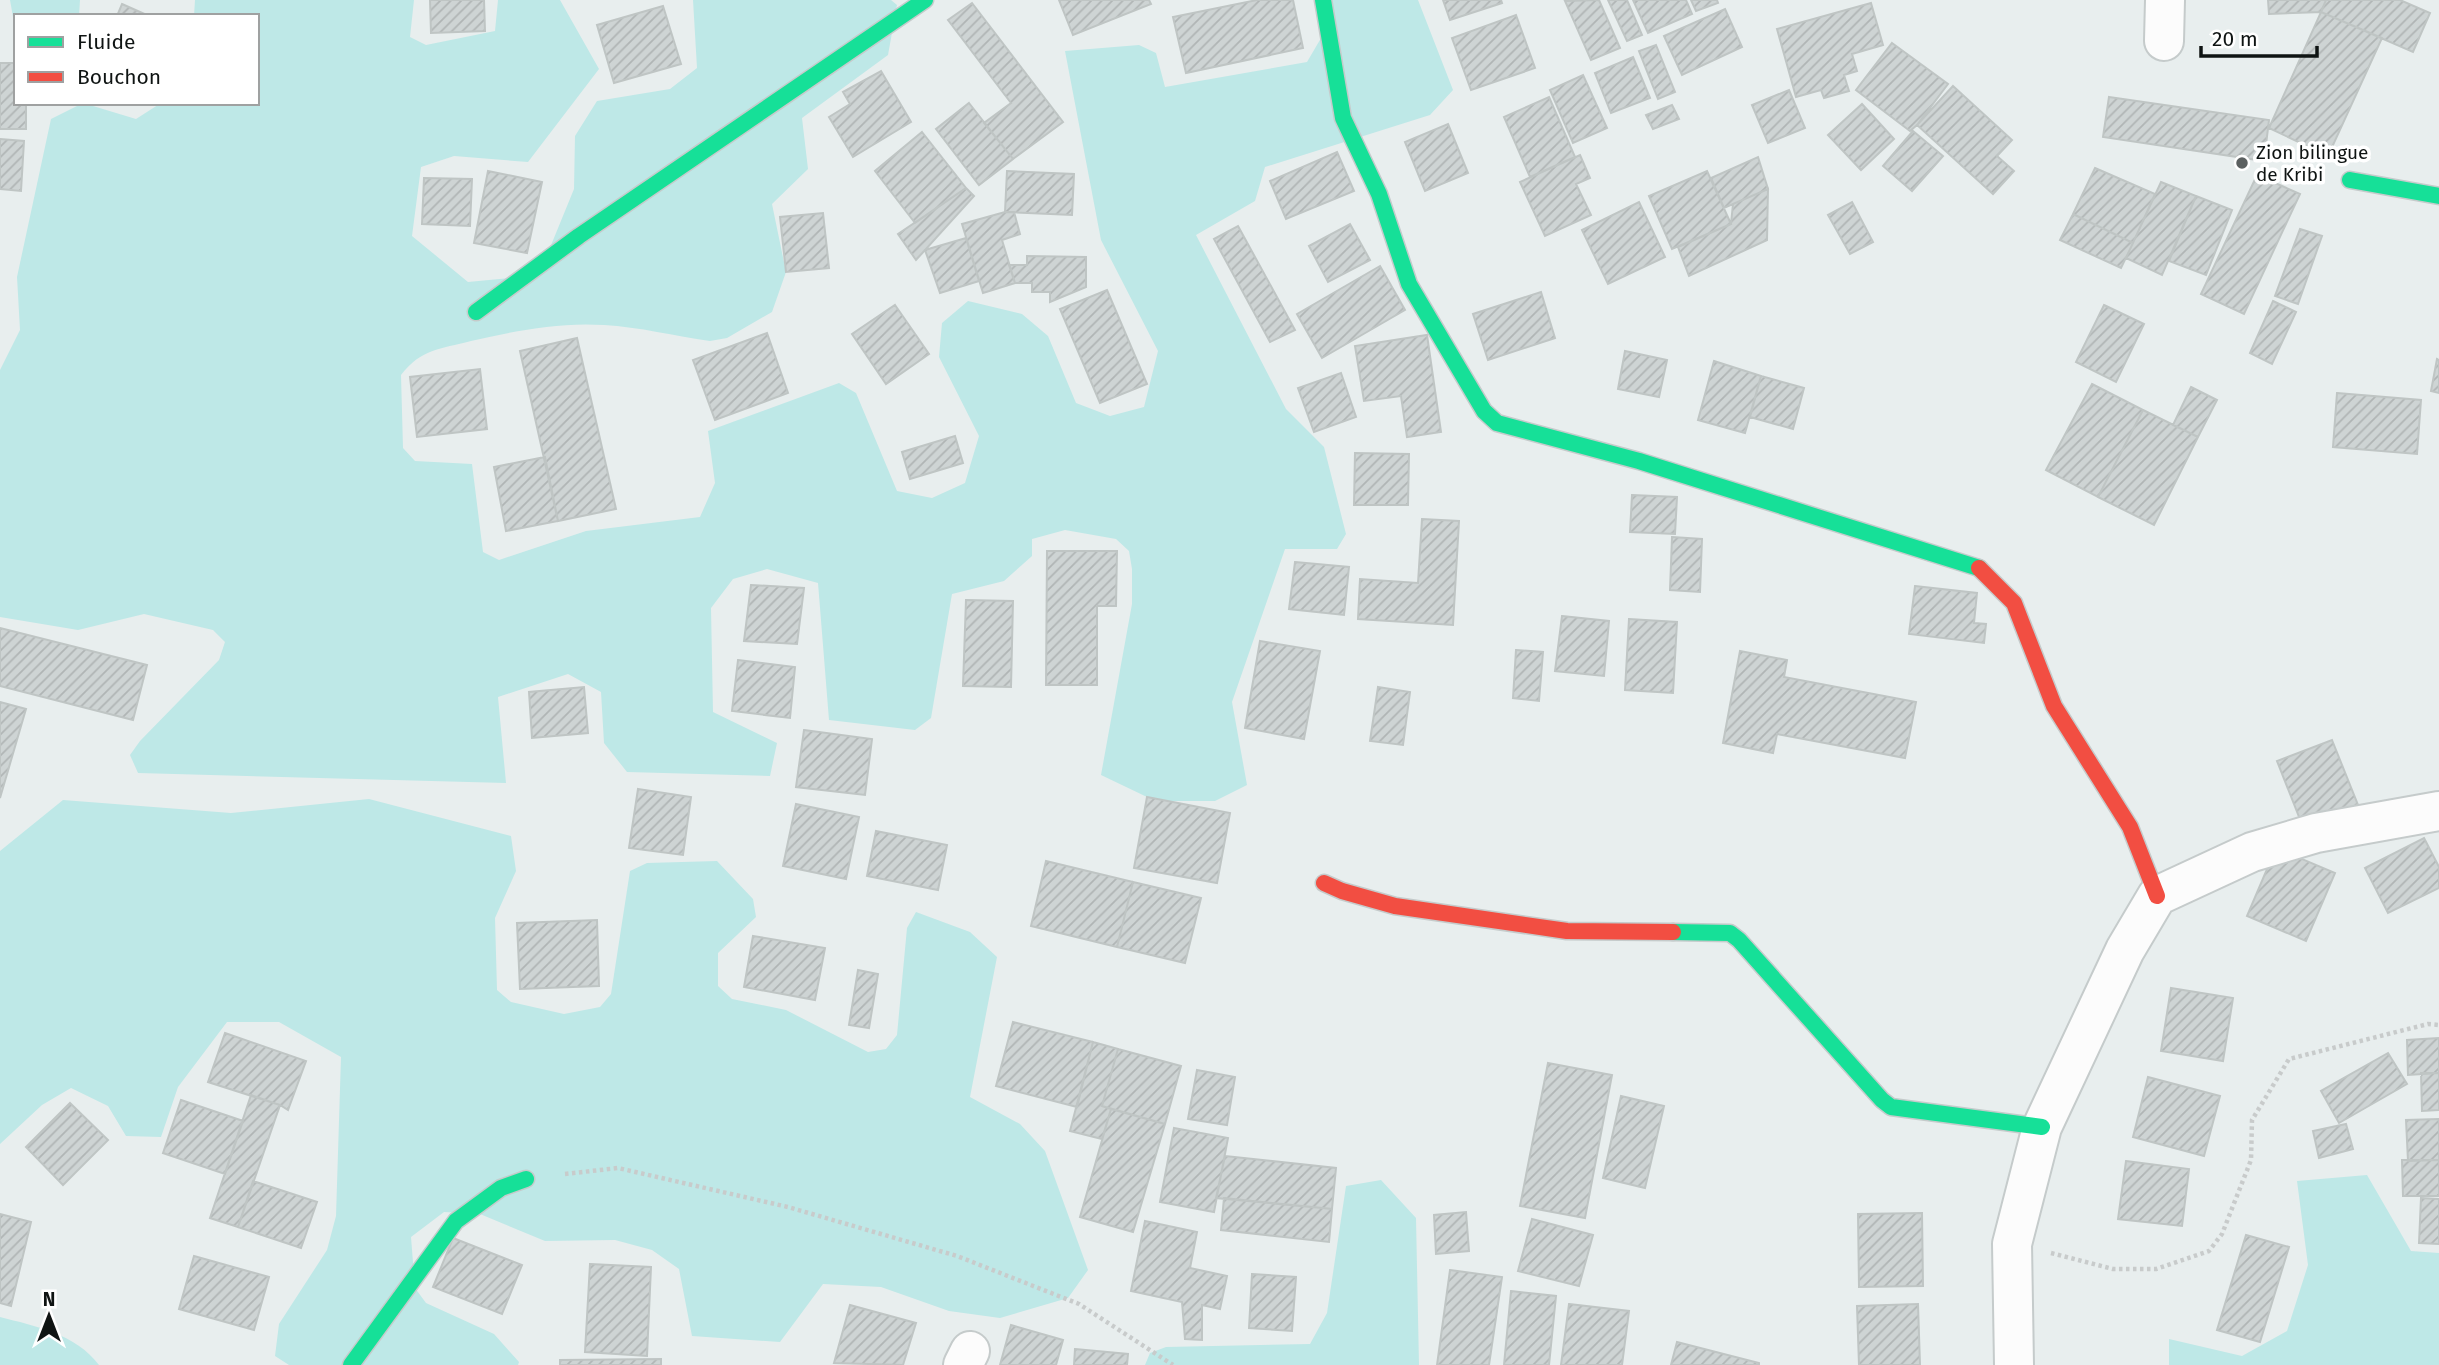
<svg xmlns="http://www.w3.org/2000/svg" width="2439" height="1365" font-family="'Fira Sans',sans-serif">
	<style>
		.green { fill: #bee8e7 }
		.building { fill: url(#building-hatch); stroke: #bfc5c4; stroke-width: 2 }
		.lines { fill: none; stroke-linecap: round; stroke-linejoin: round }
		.street-casing { stroke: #c5cbcb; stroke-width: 42 }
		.fast-casing { stroke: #c5cbcb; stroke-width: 19 }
		.jam-casing { stroke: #c5cbcb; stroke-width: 19 }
		.path { stroke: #c8cbcb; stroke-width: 4.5; stroke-dasharray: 3.5 3.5; stroke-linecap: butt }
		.street { stroke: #fcfcfc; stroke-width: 38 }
		.fast { stroke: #16e098; stroke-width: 16 }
		.jam { stroke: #f24e42; stroke-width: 16 }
		.poi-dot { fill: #5b6060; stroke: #fff; stroke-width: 2.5 }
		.labels { text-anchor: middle; stroke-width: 7; stroke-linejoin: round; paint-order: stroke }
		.poi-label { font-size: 19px; fill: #0f1413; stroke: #fff; text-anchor: start }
	</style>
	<defs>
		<pattern id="building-hatch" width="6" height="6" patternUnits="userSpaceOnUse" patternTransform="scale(1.75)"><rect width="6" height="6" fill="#ced4d4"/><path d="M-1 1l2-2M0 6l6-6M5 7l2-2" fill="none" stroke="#b0b5b5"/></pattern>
	</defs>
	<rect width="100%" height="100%" fill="#e8eeee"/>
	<!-- green -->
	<path class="green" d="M10,0h70l-1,16h-63v18z
		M195,0h219l-4,37 16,8 69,-14 3,-31h62l39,69 -71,93 -74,-6 -33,11 -9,69 56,46 53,-5 26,-22 27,-66 1,-53 22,-35 73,-12 27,-21 -4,-68h198l6,5 -9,50 -86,63 6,51 -36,35 14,68 -14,40 -45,26 -17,3c-35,-5 -71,-14 -106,-16 -46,-3 -89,6 -133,16 -31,8 -50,8 -70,34l2,73 12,13 57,3 11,88 16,8 87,-29 114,-14 15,-34 -7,-52 131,-48 17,10 41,98 35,7 33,-15 14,-47 -40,-79 3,-34 26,-22 54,13 26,22 28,67 34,13 34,-9 14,-56 -57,-111 -36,-189 74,-6 17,8 9,34 142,-25 17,-29 -7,-33h101l35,90 -23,25 -165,52 -10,34 -59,34 90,174 38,38 22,87 -9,15h-52l-53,153 15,83 -32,16h-52l-16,-4 -46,-22 31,-171v-35l-3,-18 -13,-12 -51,-9 -33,9v17l-28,25 -52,13 -21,124 -16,12 -86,-10 -11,-137 -51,-14 -34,10 -22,29 2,104 64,31 -7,33 -143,-4 -23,-29 -3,-51 -33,-18 -70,23 8,86 -368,-10 -8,-18 10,-14 79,-81 6,-18 -12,-12 -69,-16 -66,16 -78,-13v-247l20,-40 -3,-53 34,-158 32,-16 53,16 25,-16h96v-87h-63z
		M369,799l142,37 5,35 -21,47 2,72 14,12 53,12 36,-7 11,-13 19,-123 17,-8 70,-2 36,38 3,18 -38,36v33l14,13 54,11 82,42 18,-3 11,-14 10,-107 9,-16 54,20 27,25 -27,140 50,27 25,27 43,119 -20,28 -68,20 -51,-7 -68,-24 -58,-3 -43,58 -88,-6 -13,-67 -27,-19 -37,-10 -70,1 -65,-27 -36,-2 -33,25 4,51 11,15 68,31 25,28 -1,3h-229l-14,-9 4,-32 48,-74 9,-34 5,-159 -62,-35h-52l-49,65 -17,50 -35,-1 -18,-30 -37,-18 -29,17 -42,39v-293l63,-51 168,13z
		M2367,1175l44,76 28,2v112h-270v-26l73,17 45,-25 21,-66 -11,-84z
		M1381,1180l35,38 3,147h-274l5,-12 16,-6 144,-3 17,-31 19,-127z
		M0,1317c35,9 76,17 99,48h-99z"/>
	<!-- building -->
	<path class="building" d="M430,0h54l1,31 -54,2z
		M1059,0h90l2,4 -78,31z
		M1257,0h36l10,48 -117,25 -13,-56z
		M1443,0h58l1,3 -52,17z
		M1599,0l21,48 -29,12 -26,-59z
		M1608,0h19l15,35 -15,6z
		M1633,0h53l6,14 -44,19z
		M1691,0h26l1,3 -22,8z
		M2268,0h58l-5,12 -52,2z
		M2326,0h74l30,13 -17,39 -92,-40z
		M972,3l91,119 -50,37 -29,-36 27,-20 -63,-83z
		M1871,3l12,42 -31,9 5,17 -13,4 5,16 -25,7 -3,-8 -25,7 -19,-68z
		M122,4l27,12h-32z
		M663,6l18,58 -67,19 -17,-58z
		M1725,9l17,38 -60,28 -18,-39z
		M2321,12l61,26 -54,118 -59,-28z
		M1516,15l19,53 -64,22 -19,-52z
		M1892,43l56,41 -31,41 -7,6 -54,-41z
		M1656,45l19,47 -17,7 -19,-48z
		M1633,57l17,41 -39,15 -16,-40z
		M0,63h16v40h10v26h-26z
		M881,71l30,51 -58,35 -24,-40 21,-13 -7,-12z
		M1583,75l24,53 -34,15 -23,-53z
		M1953,86l59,54 -15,16 17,15 -21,23 -76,-69z
		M1789,90l16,38 -37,15 -16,-38z
		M1549,97l26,60 -45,20 -26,-60z
		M2109,97l160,23 -5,41 -161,-24z
		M969,103l44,56 -34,26 -43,-56z
		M1862,104l32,35 -33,31 -33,-35z
		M1672,105l7,14 -26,10 -7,-14z
		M1448,124l20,49 -43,18 -20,-49z
		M1913,131l30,25 -31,35 -29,-25z
		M922,132l44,56 -51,35 -40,-52z
		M0,139l24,2 -3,50 -21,-2z
		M1337,152l17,39 -68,28 -16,-38z
		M1580,155l10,23 -14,6 15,31 -46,21 -25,-54z
		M1758,157l10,32 -44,19 -13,-30z
		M2095,168l60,26 -22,49 -60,-29z
		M488,171l54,11 -15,71 -53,-10z
		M1007,171l67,3 -2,41 -67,-3z
		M1707,171l24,53 -59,25 -23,-53z
		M2257,175l43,19 -56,120 -43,-20z
		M424,178l48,1 -2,47 -48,-2z
		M2161,182l35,14 -34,79 -36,-17z
		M966,188l8,8 -58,64 -18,-26z
		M1768,189l-1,51 -78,36 -11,-29 53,-23 2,-20z
		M2196,196l36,14 -26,65 -37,-14z
		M1639,202l26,55 -57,27 -26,-54z
		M1852,202l21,40 -23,12 -22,-39z
		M1005,212h9l6,22 -18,6 13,43 -32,10 -21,-69z
		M823,213l6,55 -43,4 -6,-55z
		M2073,214l60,29 -12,25 -61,-28z
		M1350,224l20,36 -42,22 -19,-36z
		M1238,226l57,104 -25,12 -56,-103z
		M2300,229l22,7 -24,68 -23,-8z
		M966,238l13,43 -39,12 -15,-43z
		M1027,256l59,1v30l-36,15v-10h-18v-9h-17l-6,-18h18z
		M1380,266l25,44 -83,48 -25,-44z
		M1107,290l40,94 -47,19 -40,-94z
		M1541,292l14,46 -67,22 -15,-46z
		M2273,301l23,11 -24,52 -22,-11z
		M895,305l34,49 -43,30 -34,-50z
		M2104,305l40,19 -28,58 -40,-20z
		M767,333l21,60 -73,27 -22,-60z
		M1427,335l14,97 -34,5 -6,-41 -37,5 -9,-55z
		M577,338l39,171 -58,12 -38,-170z
		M1625,351l42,9 -8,37 -41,-8z
		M2437,359l2,1v33l-8,-2z
		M1714,361l47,15 -16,57 -47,-13z
		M480,369l7,60 -70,8 -7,-60z
		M1341,373l15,44 -42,15 -16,-44z
		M1761,376l43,12 -11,41 -43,-12z
		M2092,384l51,26 -45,87 -52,-27z
		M2191,387l26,13 -19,37 -25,-12z
		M2337,393l84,7 -4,54 -84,-7z
		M2143,410l55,27 -44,88 -56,-28z
		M955,436l8,27 -53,16 -8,-27z
		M1355,453l54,1 -1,51h-54z
		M545,457l13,64 -52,10 -12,-64z
		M1632,495l45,2 -2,37 -45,-2z
		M1422,519l37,2 -6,104 -95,-6 2,-40 58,4z
		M1672,537l30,2 -2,53 -30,-2z
		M1047,551h70l-1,55h-19v79h-51z
		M1295,562l54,5 -5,48 -55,-6z
		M751,585l53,3 -7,56 -53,-3z
		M1915,586l62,7 -3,30 12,1 -2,19 -75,-9z
		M966,600l47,1 -2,86 -48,-1z
		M1562,616l47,5 -5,55 -49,-5z
		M1629,619l48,3 -4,71 -48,-3z
		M0,628l147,37 -14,55 -133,-34z
		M1260,641l60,10 -16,88 -59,-11z
		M1516,650l27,2 -4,49 -26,-3z
		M1740,651l47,9 -3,17 132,25 -11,56 -128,-24 -4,19 -50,-10z
		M738,660l57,7 -5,51 -58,-7z
		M584,687l4,46 -56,5 -3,-46z
		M1378,687l32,5 -7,53 -33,-4z
		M0,702l26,7 -26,89z
		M804,730l68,9 -7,56 -69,-8z
		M2332,740l26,65 -55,22 -26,-66z
		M638,789l53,8 -8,58 -54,-7z
		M1147,797l83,16 -13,70 -83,-15z
		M796,804l63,13 -13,62 -63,-13z
		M876,831l71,14 -9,45 -71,-14z
		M2424,838l15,29v21l-51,25 -23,-45z
		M2276,848l59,25 -29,68 -59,-25z
		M1046,861l87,21 -16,65 -86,-21z
		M1133,882l68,16 -16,65 -68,-16z
		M597,920l2,66 -79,3 -3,-66z
		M753,936l72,12 -10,52 -71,-13z
		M858,970l20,4 -9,54 -20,-3z
		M2171,988l62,10 -10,63 -62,-10z
		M1013,1022l80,20 -16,65 -81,-21z
		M225,1033l81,28 -18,49 -8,-5 -72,-23z
		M2439,1038v35l-31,2 -1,-35z
		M1093,1042l25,7 -16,57 9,3 -9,30 -32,-8z
		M1118,1049l63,17 -16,58 -63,-18z
		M2388,1053l19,31 -68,39 -18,-32z
		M1548,1063l64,12 -27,143 -65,-12z
		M1197,1070l38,7 -8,48 -39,-6z
		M2421,1073h18v37l-17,1z
		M2148,1077l72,19 -16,60 -71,-19z
		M251,1095l29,10 -42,122 -28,-9z
		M1621,1096l43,10 -19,82 -42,-10z
		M181,1100l62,21 -18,53 -62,-21z
		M70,1103l38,37 -45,45 -37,-38z
		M1111,1109l54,15 -32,108 -53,-15z
		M2439,1119v41l-31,1 -2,-41z
		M2346,1124l7,25 -34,9 -6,-27z
		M1174,1128l54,10 -14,74 -54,-10z
		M1225,1156l111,12 -4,41 -116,-11z
		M2402,1160h37v36h-36z
		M2126,1161l63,8 -7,57 -64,-7z
		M253,1181l64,21 -16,46 -63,-21z
		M1224,1198l108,11 -3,33 -108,-12z
		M2421,1198l18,1v45l-20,-1z
		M1466,1212l3,39 -33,3 -2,-39z
		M1922,1213l1,73 -64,1 -1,-73z
		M0,1214l31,8 -20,84 -11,-3z
		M1532,1219l61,16 -14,51 -61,-15z
		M1145,1221l52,11 -7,36 37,8 -7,33 -18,-4v35l-17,-1 -3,-37 -51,-11z
		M2246,1235l43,12 -29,95 -43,-12z
		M453,1238l69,27 -20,49 -69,-27z
		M194,1256l75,21 -15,53 -75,-21z
		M590,1264l61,3 -4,89 -62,-4z
		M1450,1270l52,7 -13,88h-52z
		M1252,1274l44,3 -4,54 -43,-3z
		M1511,1291l45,5 -7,69h-45z
		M1569,1304l60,7 -7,54h-61z
		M1918,1304l2,61h-61l-2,-59z
		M850,1305l66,18 -13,42 -69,-2z
		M1011,1325l52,15 -7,25h-56z
		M1677,1342l82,21v2h-88z
		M1075,1349l53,5 -1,11h-53z
		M661,1359v6h-101v-5z"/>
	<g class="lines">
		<defs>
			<path id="street" d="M2164,41l1,-41
				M963,1365l7,-14
				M2014,1365l-2,-121 30,-117 83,-177 32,-54 95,-44 64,-19 123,-22"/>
			<path id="fast" d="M1323,0l20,118 36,76 30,90 75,127 13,12 142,38 340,107
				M2350,180l89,16
				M476,312l103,-76 346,-236
				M1673,932l57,1 9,7 143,160 9,7 151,20
				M351,1365l105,-144 45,-33 25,-9"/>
			<path id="jam" d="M1979,568l35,35 40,103 76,121 27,69
				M1324,883l18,8 53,15 172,25 106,1"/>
		</defs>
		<!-- street casing -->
		<use href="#street" class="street-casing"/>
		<!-- fast casing -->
		<use href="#fast" class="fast-casing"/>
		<!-- jam casing -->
		<use href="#jam" class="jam-casing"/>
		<!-- path -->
		<path class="path" d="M565,1174l53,-6 170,39 169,49 122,48 94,61
			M2051,1253l62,16h43l53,-18 13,-17 29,-74 1,-40 37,-61 139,-35 11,1"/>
		<!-- street -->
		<use href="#street" class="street"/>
		<!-- fast -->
		<use href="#fast" class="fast"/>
		<!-- jam -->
		<use href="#jam" class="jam"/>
	</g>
	<!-- markers -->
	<circle class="poi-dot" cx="2242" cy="163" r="7"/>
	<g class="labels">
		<!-- poi labels -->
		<g class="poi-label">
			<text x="2256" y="159">Zion bilingue<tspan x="2256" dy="22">de Kribi</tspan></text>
		</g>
	</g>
	<!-- legend -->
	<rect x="14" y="14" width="245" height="91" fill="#ffffff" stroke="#9fa1a1" stroke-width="2"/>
	<rect x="28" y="37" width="35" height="10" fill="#16e098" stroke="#9fa1a1" stroke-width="2"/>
	<text x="77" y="49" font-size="21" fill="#0f1413">Fluide</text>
	<rect x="28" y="72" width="35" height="10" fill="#f24e42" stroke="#9fa1a1" stroke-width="2"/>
	<text x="77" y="84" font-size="21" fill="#0f1413">Bouchon</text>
	<!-- north arrow -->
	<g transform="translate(49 1316)" stroke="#ffffff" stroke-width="5" paint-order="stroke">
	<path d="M0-5L12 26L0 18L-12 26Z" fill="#0f1413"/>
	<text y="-10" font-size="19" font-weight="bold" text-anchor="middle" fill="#0f1413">N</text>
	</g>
	<!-- scale -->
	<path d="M2201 46v10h116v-10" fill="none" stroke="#0f1413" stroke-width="3.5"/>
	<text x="2212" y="46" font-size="21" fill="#0f1413" stroke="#ffffff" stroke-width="5" paint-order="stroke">20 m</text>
</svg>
